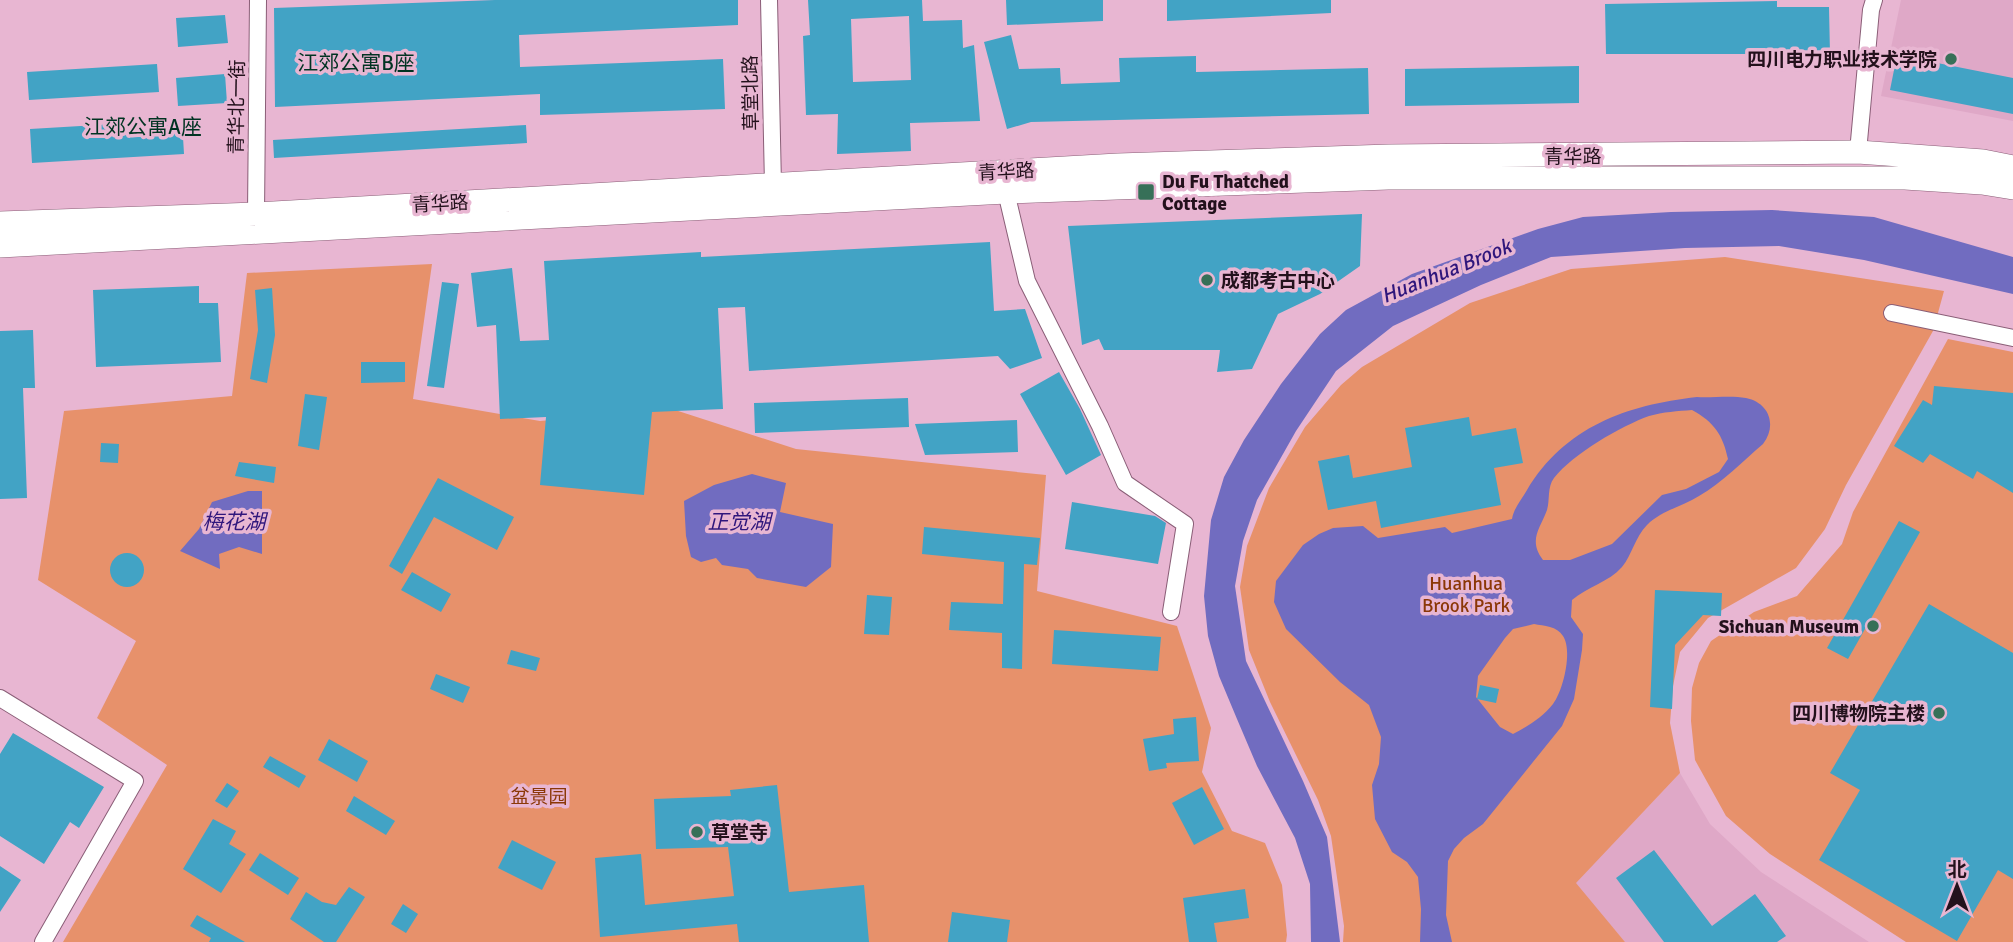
<svg xmlns="http://www.w3.org/2000/svg" width="2013" height="942" font-family="Signika,'Noto Sans SC',sans-serif">
	<style>
		.built { fill: #dfa8c7 }
		.green { fill: #e7916b }
		.water { fill: #716cc0; fill-rule: evenodd }
		.building { fill: #42a3c5; fill-rule: evenodd }
		.lines { fill: none; stroke-linecap: round; stroke-linejoin: round }
		.minor-casing { stroke: #8a5e77; stroke-width: 18 }
		.secondary-casing { stroke: #8a5e77; stroke-width: 24 }
		.minor { stroke: #fff; stroke-width: 16 }
		.secondary { stroke: #fff; stroke-width: 23 }
		.poi-dot { fill: #377058; stroke: #e8b6d2; stroke-width: 2.5 }
		.labels { text-anchor: middle; stroke-width: 7; stroke-linejoin: round; paint-order: stroke }
		.poi-label { font-size: 19px; font-weight: bold; fill: #23111c; stroke: #e8b6d2; text-anchor: end }
		.street-label { font-size: 19px; fill: #23111c; stroke: #e8b6d2 }
		.park-label { font-size: 19px; fill: #8b3706; stroke: #e8b6d2 }
		.neighbourhood-label { font-size: 21px; fill: #013322; stroke: #e8b6d2 }
		.water-label { font-size: 21px; font-style: italic; fill: #2f167c; stroke: #e8b6d2 }
	</style>
	<rect width="100%" height="100%" fill="#e8b6d2"/>
	<!-- built -->
	<path class="built" d="M1901,0h112v121l-132,-25z
		M1680,773l30,51 51,48 108,70h-244l-50,-59z"/>
	<!-- green -->
	<path class="green" d="M1725,257l219,34 -11,40 -87,154 -21,44 -29,39 -88,50 -28,34 -7,34 -3,37 10,50 -104,110 49,59h-282l1,-16 -13,-90 -13,-36 -48,-98 -21,-52 -9,-63 7,-41 22,-58 36,-61 36,-42 21,-18 108,-64 101,-34z
		M432,264l-19,135 127,22 132,-12 124,40 250,26 -9,116 140,35 34,102 -9,44 30,59 33,12 17,42 5,50 -1,7h-1223l104,-177 -70,-47 39,-77 -98,-61 26,-169 168,-15 15,-123z
		M1948,339l65,13v590h-107l-136,-88 -44,-38 -31,-56 -4,-39 1,-33 7,-25 12,-22 43,-29 43,-16 45,-52 11,-32z"/>
	<!-- water -->
	<path class="water" d="M1772,210l102,7 139,40v37l-149,-34 -85,-14 -94,2 -134,9 -70,28 -88,41 -57,45 -40,60 -39,69 -14,41 -8,45 11,75 57,120 24,56 13,105h-29l-1,-58 -15,-46 -38,-72 -20,-47 -18,-43 -11,-40 -4,-40 7,-76 13,-43 20,-37 37,-56 39,-50 26,-24 66,-36 126,-45 45,-12 88,-5z
		M1697,397c15,1 34,-2 49,1 24,5 31,28 17,46 -20,17 -41,39 -64,52 -17,11 -37,14 -52,29 -12,12 -15,30 -25,42 -13,15 -35,20 -50,33l-1,17 12,17 -1,16 -8,49 -12,27 -79,98 -19,14 -10,11 -6,12 -2,54 6,27h-32l1,-33 -3,-32 -11,-15 -15,-10 -17,-33 -3,-34 7,-21 2,-27 -12,-32 -29,-23 -54,-53 -12,-27 2,-21 27,-36 16,-11 14,-6 30,-2 15,12 67,-11 7,6 60,-14c2,-11 9,-19 15,-29 38,-63 99,-85 170,-93zM1692,410c22,12 31,25 36,49l-9,13 -33,17 -24,6 -50,49 -42,16h-27c-15,-20 -3,-31 4,-50 3,-10 0,-23 7,-32 19,-24 67,-52 95,-62 14,-4 29,-5 43,-6zM1534,624c10,2 23,2 29,12 10,15 0,55 -10,68 -11,14 -25,22 -40,30l-13,-7 -24,-30 2,-21 27,-38 8,-9z
		M752,474l34,9 -6,29 53,12 -2,43 -25,20 -49,-9 -9,-9 -26,-4 -6,-7 -15,4 -10,-5 -5,-21 -2,-35 30,-16z
		M248,491h14v63l-23,-7 -20,7 1,15 -40,-18 19,-22 13,-27z"/>
	<!-- building -->
	<path class="building" d="M495,0h243v25l-219,10 1,32 203,-8 2,50 -185,6v-21l-265,13 -1,-99z
		M808,0h114l1,21 39,-1 1,28 11,-3 6,76 -70,2 1,28 -74,3 1,-40 -32,1 -3,-79 7,-1zM909,16l2,64 -58,2 -2,-63z
		M1006,0h97v21l-96,4z
		M1167,0h164v13l-164,8z
		M1777,1v6h52l1,47h-224l-1,-50z
		M225,15l3,28 -50,4 -2,-29z
		M1011,35l8,34 41,-1 1,16 59,-2 -1,-24 77,-2v16l172,-4 1,46 -338,8 -24,7 -23,-87z
		M1897,55l116,23v36l-123,-24z
		M157,64l2,28 -130,8 -2,-28z
		M1579,66v37l-174,3v-37z
		M225,74l2,29 -49,3 -2,-28z
		M182,120l2,34 -152,9 -2,-34z
		M526,125l1,18 -253,15 -1,-18z
		M1362,214l-2,52 -40,28 -42,20 -26,55 -35,3 3,-22h-116l-5,-11 -17,6 -14,-119z
		M990,242l4,69 31,-2 17,49 -32,11 -12,-13 -249,15 -4,-64 -27,1 5,101 -71,3 -8,83 -104,-10 6,-68 -46,2 -4,-94 -19,2 -6,-54 41,-5 8,73 29,-1 -5,-79 157,-9v5z
		M442,282l17,2 -15,104 -17,-2z
		M199,286v17h19l3,59 -125,5 -3,-77z
		M272,288l3,47 -8,48 -17,-4 8,-49 -3,-40z
		M33,330l2,58h-12l4,110 -27,1v-168z
		M361,362h44v20l-44,1z
		M1059,372l21,37 21,46 -35,20 -46,-81z
		M1934,386l79,7v100l-36,-22 -4,8 -43,-25 -7,9 -29,-17 29,-46 9,5z
		M305,394l22,3 -8,53 -21,-4z
		M908,398l1,29 -154,6 -1,-30z
		M1469,417l3,19 44,-8 7,35 -29,5 7,37 -120,23 -5,-27 -48,9 -10,-49 31,-6 4,23 59,-11 -7,-39z
		M1017,420l1,32 -93,3 -10,-31z
		M101,443l18,1 -1,19 -18,-1z
		M239,462l37,5 -2,16 -39,-7z
		M438,478l76,39 -17,33 -63,-33 -32,57 -13,-8z
		M1072,502l83,14 11,7 -8,41 -93,-15z
		M1899,521l21,11 -72,127 -21,-11z
		M924,527l116,11 -3,27 -13,-1 -2,105 -20,-1v-35l-53,-3 2,-28 52,2 1,-42 -82,-8z
		M110 570a17 17 0 1 1 34 0a17 17 0 1 1-34 0Z
		M412,572l39,22 -10,18 -40,-22z
		M1655,590l67,3 -1,23 -18,-1 -28,30 -3,64 -22,-2z
		M867,595l25,2 -3,38 -25,-1z
		M1929,604l84,49v226l-15,-9 -41,71 -138,-81 41,-70 -30,-17z
		M1054,630l107,7 -3,34 -106,-7z
		M511,650l29,8 -4,13 -29,-7z
		M436,674l34,13 -7,16 -33,-14z
		M1480,685l19,4 -3,14 -19,-4z
		M1196,717l3,44 -33,2 1,5 -18,3 -6,-32 31,-5 -1,-15z
		M13,733l91,54 -25,41 -9,-6 -26,42 -44,-28v-82z
		M329,739l39,22 -11,21 -39,-22z
		M270,756l36,20 -7,12 -36,-21z
		M227,783l12,8 -12,17 -12,-7z
		M777,785l12,107 75,-7 5,57h-130l-2,-18 -137,13 -5,-79 46,-4 4,51 89,-9 -6,-49 -72,2 -2,-50 77,-3 -1,-6z
		M1202,787l22,42 -30,16 -22,-42z
		M354,796l41,25 -9,14 -40,-24z
		M213,819l23,12 -7,13 17,10 -25,39 -38,-24z
		M512,840l44,22 -14,28 -44,-22z
		M1654,850l58,76 43,-32 31,42 -9,6h-113l-48,-64z
		M260,853l39,25 -11,17 -39,-25z
		M0,866l21,14 -21,32z
		M349,887l16,10 -29,45h-12l-34,-23 16,-27 16,10 14,3z
		M1245,889l4,29 -35,5 3,19h-28l-6,-44z
		M403,904l15,10 -12,19 -15,-9z
		M952,912l58,8 -3,22h-59z
		M197,915l48,27h-36l2,-4 -21,-12z"/>
	<g class="lines">
		<defs>
			<path id="minor" d="M769,0l4,185
				M1858,152l13,-142 3,-10
				M1006,192l21,89 73,145 25,57 60,41 -14,88
				M256,214l2,-214
				M1892,313l121,25
				M0,698l135,83 -92,161"/>
			<path id="secondary" d="M0,223l256,-9 862,-49 271,-9 469,-4 125,9 30,6
				M0,246l1006,-54 382,-14h517l77,5 31,5"/>
		</defs>
		<!-- minor casing -->
		<use href="#minor" class="minor-casing"/>
		<!-- secondary casing -->
		<use href="#secondary" class="secondary-casing"/>
		<!-- minor -->
		<use href="#minor" class="minor"/>
		<!-- secondary -->
		<use href="#secondary" class="secondary"/>
	</g>
	<!-- markers -->
	<g class="poi-dot">
		<circle cx="1951" cy="59" r="7"/>
		<rect x="1137" y="183" width="18" height="18" rx="3.5"/>
		<circle cx="1207" cy="280" r="7"/>
		<circle cx="1873" cy="626" r="7"/>
		<circle cx="1939" cy="713" r="7"/>
		<circle cx="697" cy="832" r="7"/>
	</g>
	<g class="labels">
		<!-- poi labels -->
		<g class="poi-label">
			<text x="1937" y="66">四川电力职业技术学院</text>
			<text x="1162" y="188" text-anchor="start">Du Fu Thatched<tspan x="1162" dy="22">Cottage</tspan></text>
			<text x="1221" y="287" text-anchor="start">成都考古中心</text>
			<text x="1859" y="633">Sichuan Museum</text>
			<text x="1925" y="720">四川博物院主楼</text>
			<text x="711" y="839" text-anchor="start">草堂寺</text>
		</g>
		<!-- street labels -->
		<g class="street-label">
			<text transform="translate(750 93) rotate(-91)" y="7">草堂北路</text>
			<text transform="translate(236 107) rotate(-89)" y="7">青华北一街</text>
			<text x="1573" y="163">青华路</text>
			<text transform="translate(1006 171) rotate(-3)" y="7">青华路</text>
			<text transform="translate(440 203) rotate(-3)" y="7">青华路</text>
		</g>
		<!-- park labels -->
		<g class="park-label">
			<text x="1466" y="590">Huanhua<tspan x="1466" dy="22">Brook Park</tspan></text>
			<text x="539" y="803">盆景园</text>
		</g>
		<!-- neighbourhood labels -->
		<g class="neighbourhood-label">
			<text x="356" y="70">江郊公寓B座</text>
			<text x="143" y="134">江郊公寓A座</text>
		</g>
		<!-- water labels -->
		<g class="water-label">
			<text transform="translate(1446 271) rotate(-22)" y="7">Huanhua Brook</text>
			<text x="234" y="529">梅花湖</text>
			<text x="739" y="529">正觉湖</text>
		</g>
	</g>
	<!-- north arrow -->
	<g transform="translate(1957 886)" stroke="#e8b6d2" stroke-width="5" paint-order="stroke">
	<path d="M0-5L12 26L0 18L-12 26Z" fill="#23111c"/>
	<text y="-10" font-size="19" font-weight="bold" text-anchor="middle" fill="#23111c">北</text>
	</g>
</svg>
